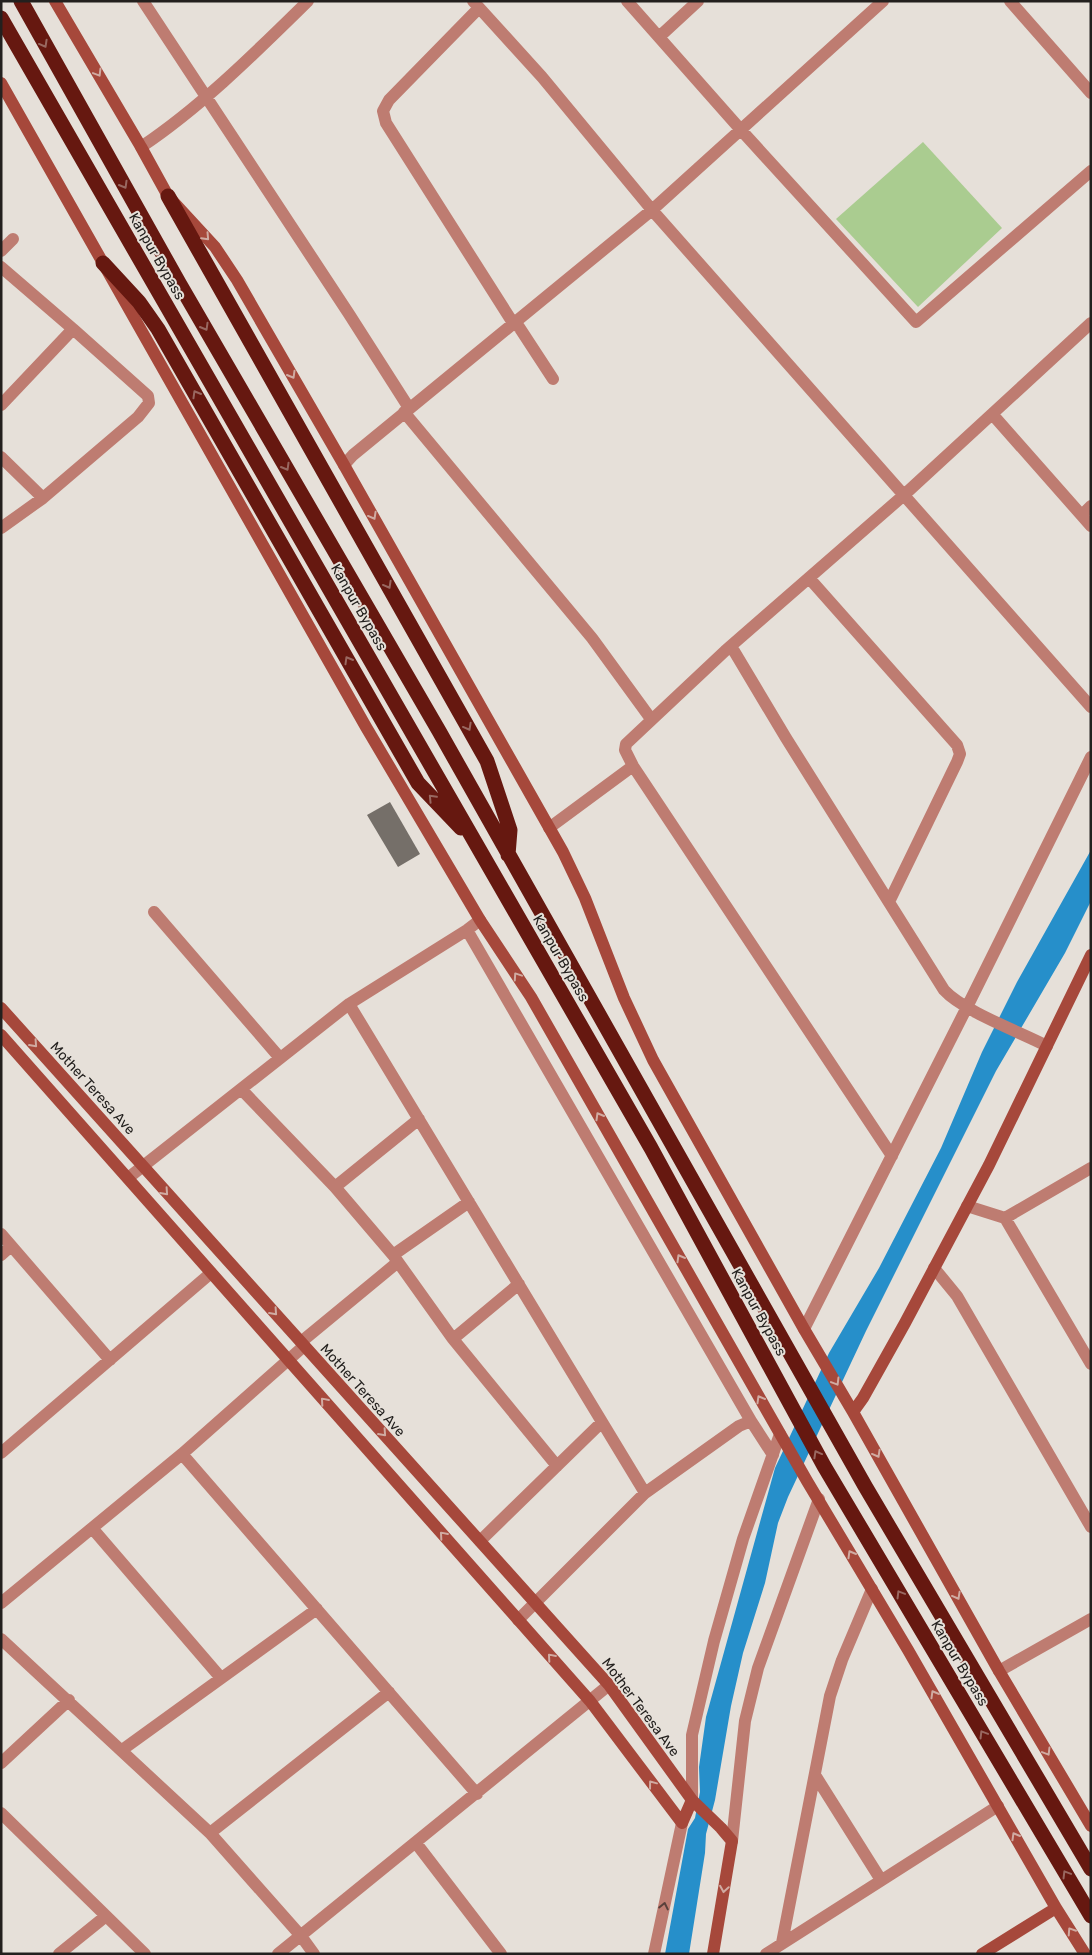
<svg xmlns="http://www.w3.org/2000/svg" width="1092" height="1955" font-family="Rubik,sans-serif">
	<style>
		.green { fill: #aacc90 }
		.water { fill: #268fca }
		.building { fill: #756f69 }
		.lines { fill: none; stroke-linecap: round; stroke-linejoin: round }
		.street { stroke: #be7c71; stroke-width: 12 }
		.secondary { stroke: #a6483b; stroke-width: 12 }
		.highway { stroke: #661810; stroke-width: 15 }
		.oneway { stroke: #996860 }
		.oneway2 { stroke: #d0aba2 }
		.oneway3 { stroke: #59403b }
		.labels { text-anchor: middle; stroke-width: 4; stroke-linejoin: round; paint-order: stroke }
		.street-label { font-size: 14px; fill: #23201e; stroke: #e6e0d9 }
	</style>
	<rect width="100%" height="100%" fill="#e6e0d9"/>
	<!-- green -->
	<path class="green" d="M923,142l79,86 -84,79 -82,-88z"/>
	<!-- water -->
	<path class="water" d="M1091,850v51l-26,52 -69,118 -130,260 -78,166 -10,26 -13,60 -22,70 -12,53 -16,94 -9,34 -1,19 -16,101h-24l23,-125 7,-11 5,-26 -1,-25 7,-50 69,-249 54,-115 50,-85 62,-120 41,-96 35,-70z"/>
	<!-- building -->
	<path class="building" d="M390,802l30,52 -22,13 -31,-52z"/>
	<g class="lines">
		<!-- street -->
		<path class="street" d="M143,1l206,313 60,94
			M473,1l69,76 110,133 439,497
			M627,1l114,129 175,192 175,-151
			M1010,1l81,92
			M479,8l-90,92 -6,11 3,12 127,200 6,4 34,52
			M659,37l39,-36
			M141,147c61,-41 114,-94 167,-146
			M1,251l12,-12
			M1,267l72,62 -72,76
			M404,412l188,226 59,81
			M993,415l98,111
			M1,457l42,41
			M344,465l9,-10 299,-245 231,-209
			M1082,515l9,-9
			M1,528l42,-30 95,-81 11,-14 -1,-7 -75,-67
			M809,578l148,167 3,9 -3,8 -68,140
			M731,646l55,92 158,252c19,21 76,42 103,56
			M549,828l84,-62
			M154,912l126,146
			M467,930l284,491 22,34
			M349,1004l296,489
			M241,1089l94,98 84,-68
			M892,1156l-259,-390 -8,-16 1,-6 99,-93 179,-156 187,-172
			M128,1178l221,-174 118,-74 13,-10
			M335,1187l58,68 76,-53
			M967,1206l38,12 86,146
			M1005,1218l86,-50
			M1,1234l109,126
			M1,1255l10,-9
			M393,1255l60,84
			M934,1268l23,28 134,231
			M519,1284l-66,55 104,127
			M804,1329l163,-322 124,-250
			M301,1342l97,-80
			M1,1453l210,-180
			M182,1454l295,340
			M92,1528l129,150
			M480,1541l122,-119
			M1,1603l181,-149 122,-108
			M518,1620l127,-127 94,-67 12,-5
			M1,1639l209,194 91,103 13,18
			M999,1671l92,-52
			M122,1750l195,-141
			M1,1763l68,-63
			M815,1775l66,105
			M692,1800v-65l22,-94 29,-102 37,-105
			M1,1813l144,141
			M210,1833l179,-141
			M732,1841l13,-120 13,-53 61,-169
			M416,1843l85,111
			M782,1943l48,-247 12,-36 30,-71
			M59,1954l47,-38
			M278,1954l331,-269
			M654,1954l28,-131
			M766,1954l232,-148"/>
		<!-- secondary -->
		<path class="secondary" d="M55,1l86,146 27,49 47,51 22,33 107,185 219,387 22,46 39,100 29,62 151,269 49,83 146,259 92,155
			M1,83l365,644 114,193 51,77 276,484 101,169 148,258 29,46
			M1,1008l608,677 83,115 29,28 11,13 -19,113
			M1,1035l589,666 92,122 10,-23
			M853,1412l10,-14 42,-75 84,-158 102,-210
			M982,1954l74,-46"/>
		<!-- highway -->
		<path class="highway" d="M21,1l158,282 260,448 426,755 226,383
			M1,18l650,1130 173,318 267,450
			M168,196l319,565 23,69 -2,25
			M103,263l36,39 19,27 260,454 43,45"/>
	</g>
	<!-- one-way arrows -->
	<defs><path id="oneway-chevron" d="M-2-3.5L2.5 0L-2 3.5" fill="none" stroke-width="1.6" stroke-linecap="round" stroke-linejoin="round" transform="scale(1.25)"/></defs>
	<g class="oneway">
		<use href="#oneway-chevron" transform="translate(44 44) rotate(61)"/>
		<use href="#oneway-chevron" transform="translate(124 185) rotate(60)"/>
		<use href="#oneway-chevron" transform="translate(205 327) rotate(60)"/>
		<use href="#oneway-chevron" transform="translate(196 394) rotate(-120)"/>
		<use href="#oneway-chevron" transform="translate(286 467) rotate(60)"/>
		<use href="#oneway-chevron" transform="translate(388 585) rotate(61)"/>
		<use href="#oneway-chevron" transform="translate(348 660) rotate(-120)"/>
		<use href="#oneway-chevron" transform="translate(468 727) rotate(61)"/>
		<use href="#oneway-chevron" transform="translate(432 798) rotate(-134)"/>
		<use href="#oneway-chevron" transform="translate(817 1454) rotate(-119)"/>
		<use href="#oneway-chevron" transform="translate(900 1594) rotate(-121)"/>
		<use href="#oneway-chevron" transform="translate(983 1734) rotate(-121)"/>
		<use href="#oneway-chevron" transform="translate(1066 1874) rotate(-121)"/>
	</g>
	<g class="oneway2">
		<use href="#oneway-chevron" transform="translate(98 73) rotate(59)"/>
		<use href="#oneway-chevron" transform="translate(206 237) rotate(47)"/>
		<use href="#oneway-chevron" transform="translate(292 375) rotate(60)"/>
		<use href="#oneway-chevron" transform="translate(373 516) rotate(61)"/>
		<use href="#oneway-chevron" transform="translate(517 976) rotate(-124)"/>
		<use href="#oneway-chevron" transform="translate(34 1044) rotate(48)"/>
		<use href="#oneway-chevron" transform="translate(599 1116) rotate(-120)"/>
		<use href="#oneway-chevron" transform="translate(165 1192) rotate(48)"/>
		<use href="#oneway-chevron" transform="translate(680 1258) rotate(-120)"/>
		<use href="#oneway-chevron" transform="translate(274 1312) rotate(48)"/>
		<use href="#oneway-chevron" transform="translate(836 1382) rotate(59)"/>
		<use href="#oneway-chevron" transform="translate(760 1399) rotate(-120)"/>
		<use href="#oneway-chevron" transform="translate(324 1401) rotate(-131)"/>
		<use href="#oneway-chevron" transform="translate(383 1433) rotate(48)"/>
		<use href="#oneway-chevron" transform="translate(877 1454) rotate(61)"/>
		<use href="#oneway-chevron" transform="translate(443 1535) rotate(-131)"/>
		<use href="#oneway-chevron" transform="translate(851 1554) rotate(-120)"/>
		<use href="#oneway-chevron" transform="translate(957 1596) rotate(61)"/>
		<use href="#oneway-chevron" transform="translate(551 1657) rotate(-131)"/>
		<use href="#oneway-chevron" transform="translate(934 1694) rotate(-120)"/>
		<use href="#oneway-chevron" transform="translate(1047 1752) rotate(59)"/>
		<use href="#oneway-chevron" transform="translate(652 1784) rotate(-127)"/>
		<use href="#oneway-chevron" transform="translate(1015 1836) rotate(-120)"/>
		<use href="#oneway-chevron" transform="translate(724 1889) rotate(99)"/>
		<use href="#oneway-chevron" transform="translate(1071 1931) rotate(-123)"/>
	</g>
	<use class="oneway3" href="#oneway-chevron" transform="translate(664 1906) rotate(-78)"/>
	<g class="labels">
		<!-- street labels -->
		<g class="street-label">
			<text transform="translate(157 256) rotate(60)" y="5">Kanpur Bypass</text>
			<text transform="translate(359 607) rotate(60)" y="5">Kanpur Bypass</text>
			<text transform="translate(561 958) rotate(60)" y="5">Kanpur Bypass</text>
			<text transform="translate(93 1088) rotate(48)" y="5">Mother Teresa Ave</text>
			<text transform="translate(759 1312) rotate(61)" y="5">Kanpur Bypass</text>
			<text transform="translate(363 1390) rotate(48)" y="5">Mother Teresa Ave</text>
			<text transform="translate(960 1663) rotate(59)" y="5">Kanpur Bypass</text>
			<text transform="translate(641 1707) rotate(53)" y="5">Mother Teresa Ave</text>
		</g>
	</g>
	<!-- border -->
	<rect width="1092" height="1955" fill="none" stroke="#23201e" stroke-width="5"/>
</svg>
